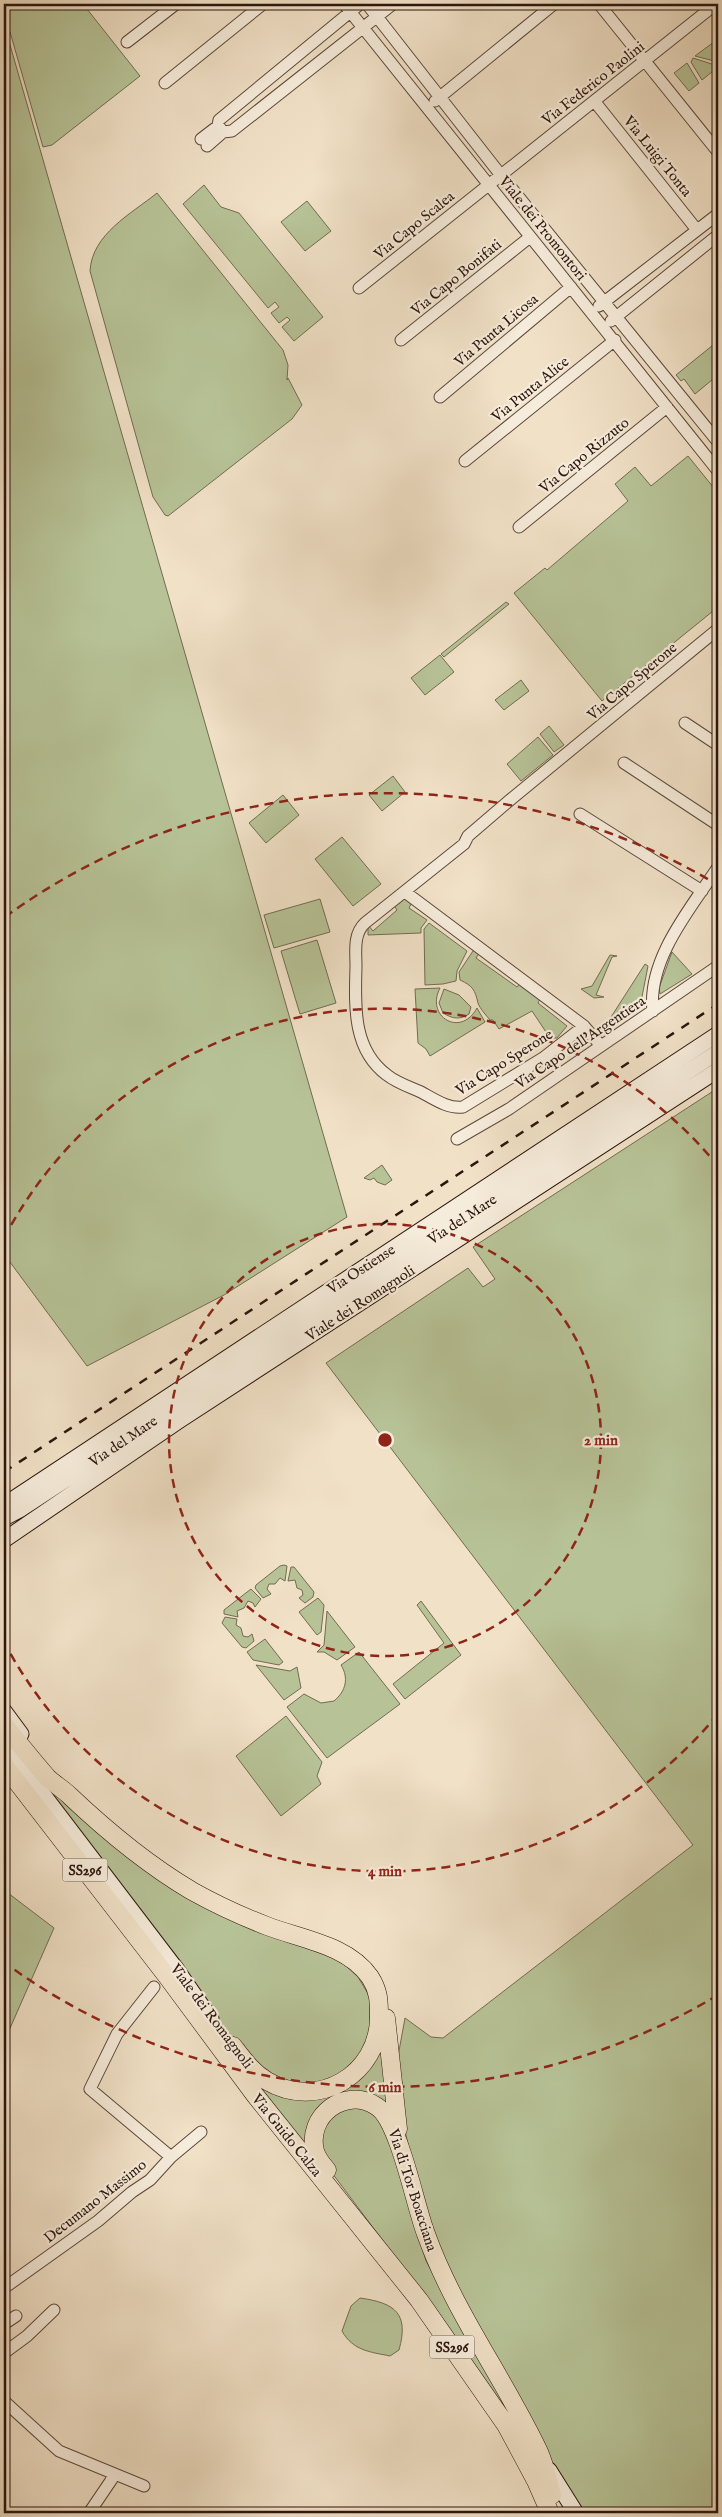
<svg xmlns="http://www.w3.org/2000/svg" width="722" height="2517" font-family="'IM FELL English',serif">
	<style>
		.green { fill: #b7c397; stroke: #716c52 }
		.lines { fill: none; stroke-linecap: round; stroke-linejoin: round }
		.street-casing { stroke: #5c483c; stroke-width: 13 }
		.secondary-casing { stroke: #2b150d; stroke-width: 17 }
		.primary-casing { stroke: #2b150d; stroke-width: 19 }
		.street { stroke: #f6ecdb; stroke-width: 11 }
		.secondary { stroke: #f6ecdb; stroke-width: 15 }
		.primary { stroke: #f1e1c7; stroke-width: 18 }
		.rail { stroke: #2b150d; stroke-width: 2.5; stroke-dasharray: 9 9; stroke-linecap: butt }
		.ring { fill: none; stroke: #8f2418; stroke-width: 2.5; stroke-dasharray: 9 6 }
		.labels { text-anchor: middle; stroke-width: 4.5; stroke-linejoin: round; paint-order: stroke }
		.shield { fill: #f6ecdb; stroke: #68564b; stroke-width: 1 }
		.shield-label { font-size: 14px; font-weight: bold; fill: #2b150d }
		.street-label { font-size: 15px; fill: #2b150d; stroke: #f6ecdb }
		.centre { fill: #8f2418; stroke: #f6ecdb; stroke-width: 2.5 }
		.ring-label { font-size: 15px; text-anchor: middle; font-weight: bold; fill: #8f2418; stroke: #f6ecdb; stroke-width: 4.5; stroke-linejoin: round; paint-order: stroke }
	</style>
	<rect width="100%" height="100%" fill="#f1e1c7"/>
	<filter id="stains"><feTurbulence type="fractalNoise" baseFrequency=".004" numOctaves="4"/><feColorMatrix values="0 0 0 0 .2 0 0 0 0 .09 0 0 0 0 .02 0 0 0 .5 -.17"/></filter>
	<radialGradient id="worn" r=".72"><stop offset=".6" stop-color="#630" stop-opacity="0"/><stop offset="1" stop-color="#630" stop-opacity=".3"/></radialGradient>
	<!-- green -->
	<path class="green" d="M4,4h79l57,72 -88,69 -9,2 -39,-136z
		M4,24l343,1193 -123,78 -137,71 -83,-112z
		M718,39v23l-23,-6z
		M693,58l25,8v1l-16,13 -11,-18z
		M687,63l12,20 -10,8 -15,-18z
		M204,185l17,22 18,6 84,104 -29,24 -12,-14 8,-7 -3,-3 -8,6 -8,-10 8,-6 -4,-5 -7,6 -85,-104z
		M157,193l126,157 5,15 -1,15 1,-2 14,27 -10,14 -124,97 -3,-1 -12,-18 -63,-226c2,-37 41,-57 67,-78z
		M307,201l24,30 -26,20 -24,-29z
		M718,341v10l-2,3 2,3v18l-23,19 -11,-15 -3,2 -5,-6z
		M688,456l30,37v114l-116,94 -88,-108 31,-25 2,2 81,-69 -13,-17 20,-17 16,19z
		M506,602l3,2 -65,53 -3,-3z
		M440,655l14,17 -29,23 -14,-17z
		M521,680l8,11 -25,19 -9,-10z
		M549,726l15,19 -10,7 -14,-18z
		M538,737l15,18 -32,26 -14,-17z
		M393,776l12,16 -23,19 -13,-16z
		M283,795l16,20 -33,28 -17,-20z
		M342,837l39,47 -28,22 -38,-47z
		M406,898l6,4 -3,6 18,12 -6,8v5l-53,2v-10l5,6 24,-21 -4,-6z
		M320,899l10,33 -56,16 -10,-33z
		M429,923l38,28 -10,20 -1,10 -13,3 -18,1 -1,-56z
		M317,940l19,63 -36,11 -19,-63z
		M475,948l5,4 -4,6 41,29 4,-5 20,15 -3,6 29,23 -10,12h-7l-18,-27 -33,18 -6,-9h-3c-4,-5 -10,-11 -12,-17 -3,-13 -5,-17 -18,-23l-1,-8z
		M672,952l20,22 -32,20 -1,-6z
		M610,955l7,1 -5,1 -16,38 8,2 -10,1 -13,-9 11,-3z
		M645,964l3,2 -8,41 -34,23 -2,-2z
		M440,988c-15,29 21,50 37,20l8,14 -55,34 -4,-7 -8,-6 -3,-54z
		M444,989l15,6 12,12 -2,7c-9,6 -16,5 -26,-1l-4,-10z
		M718,1088v1425h-132l-35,-48 -64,-116 -63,-134 -25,-111 -4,-31 10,-55 26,19 12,1 250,-193 -367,-482 142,-95 15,19 12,-8 -22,-32z
		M382,1165l10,15 -7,5 -8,-3 -3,-4 -4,2 -6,-2z
		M284,1565l3,1 -2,15 -5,-3 -5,6h-6l-2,5 4,5 -8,4 -8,-10 1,-3 24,-19z
		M291,1567h3l20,25 -1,5 -8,6 -6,-5 4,-3 -1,-5 -5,-2 -2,-8 -7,1z
		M251,1589l10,10 -6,8 -2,-4 -5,-2 -4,7 -7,3 1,6 -14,-3v-4z
		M318,1598l6,7 -3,27 -4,3 -18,-23z
		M421,1601l40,54 -56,44 -12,-15 51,-41 -27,-38z
		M327,1611l28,36 -18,13 -13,-8h-7l7,-7z
		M225,1617l12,2 -1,6 5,3 2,8 5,1 4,-3 2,7 -8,7 -4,-1 -20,-24z
		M265,1639l18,23 -4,3 -26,-5 -6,-8z
		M359,1652l41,52 -73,54 -40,-51 17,-13 17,9 13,-2c12,-10 15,-23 7,-36z
		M256,1665l34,6 7,-4 4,21 -17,12z
		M286,1716l36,46 -5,14 4,8 -40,32 -45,-60z
		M36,1772l31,34 35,30 48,37 132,66 54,20 10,7 12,11 12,20v45l-33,38 -44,6 -42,-23 -160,-213z
		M4,1890l50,38 -50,114z
		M380,2032l9,81 -57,-12 -23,52 -58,-77 79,16z
		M347,2103l28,7 12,23 39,128 92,168 -116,-163 -82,-109 -3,-30z
		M360,2298c36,5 49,16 39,52l-9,6c-19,-4 -37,-5 -48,-25l9,-25z"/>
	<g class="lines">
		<defs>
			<path id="street" d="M344,4l374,467
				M360,4l-141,116 -1,5 5,7 9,-1 161,-127
				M367,4l133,170 218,268
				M599,4l119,148
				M127,42l49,-38
				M165,83l98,-79
				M435,101l119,-97
				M595,102l102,128
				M201,139l17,-13
				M207,146l16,-14
				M359,288l357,-284
				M599,306l119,-92
				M611,321l107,-86
				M401,340l129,-103
				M440,397l131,-110
				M465,461l150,-121
				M519,527l148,-120
				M685,723l33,22
				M624,763l94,62
				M580,814l122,77
				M405,892l179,134 -41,32 -80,49c-15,2 -29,-8 -42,-15 -11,-5 -24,-9 -34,-17 -35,-26 -32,-70 -31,-109 0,-14 -3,-32 9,-43l99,-79 4,-8 42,-36 208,-171
				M653,1011c-6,-52 38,-103 65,-144
				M584,1026l17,20
				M457,1139l52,-30 209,-143
				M154,1987l-37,47 -27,55 81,68
				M4,2288l94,-67 34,-29 18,-12 21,-23 30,-25
				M4,2324l12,-8
				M4,2353l23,-17 27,-26
				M4,2401l55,50 85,35
				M89,2513l23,-34 -1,-6"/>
			<path id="secondary" d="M4,1505l714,-471
				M4,1518l17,-9 697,-457
				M4,1540l176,-120 538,-350
				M4,1711l17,23
				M4,1743l173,227 34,49
				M549,2470l27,43"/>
			<path id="primary" d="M4,1725c14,17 28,35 43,52 7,7 16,12 23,19 38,36 78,69 122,95 25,14 49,25 75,35 34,13 81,19 103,51 9,14 9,24 9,40 0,57 -61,94 -112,64 -15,-9 -24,-22 -34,-35
				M4,1765l162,210 89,120 164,205 87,125 30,56 14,32
				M386,2018l12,111
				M327,2170c-5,-6 -10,-11 -12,-19 -9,-35 30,-65 61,-45 23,13 39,100 50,128 28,78 78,144 113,218 6,13 9,29 13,43"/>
		</defs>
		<!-- street casing -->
		<use href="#street" class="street-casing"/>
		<!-- secondary casing -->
		<use href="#secondary" class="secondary-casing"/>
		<!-- primary casing -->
		<use href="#primary" class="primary-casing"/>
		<!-- street -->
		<use href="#street" class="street"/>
		<!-- secondary -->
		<use href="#secondary" class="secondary"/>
		<!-- primary -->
		<use href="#primary" class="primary"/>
		<!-- rail -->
		<path class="rail" d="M4,1472l714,-468"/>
	</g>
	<!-- distance rings -->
	<g class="ring">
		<circle cx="385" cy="1440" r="216"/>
		<path d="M718 1714A431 431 0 0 1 4 1642M4 1238A431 431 0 0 1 718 1166"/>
		<path d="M718 1995A647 647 0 0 1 5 1963M5 917A647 647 0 0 1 718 885"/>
	</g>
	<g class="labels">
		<!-- shield labels -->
		<g class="shield">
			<rect x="62.5" y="1858.5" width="45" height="23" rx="4"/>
			<rect x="429.5" y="2335.5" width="45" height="23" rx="4"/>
		</g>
		<g class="shield-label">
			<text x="85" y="1875">SS296</text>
			<text x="452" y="2352">SS296</text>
		</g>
		<!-- street labels -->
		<g class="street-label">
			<text transform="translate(593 83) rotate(-38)" y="5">Via Federico Paolini</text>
			<text transform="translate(658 156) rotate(51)" y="5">Via Luigi Tonta</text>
			<text transform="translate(414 225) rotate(-39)" y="5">Via Capo Scalea</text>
			<text transform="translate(543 228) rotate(51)" y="5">Viale dei Promontori</text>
			<text transform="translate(456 277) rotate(-39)" y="5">Via Capo Bonifati</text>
			<text transform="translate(496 330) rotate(-40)" y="5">Via Punta Licosa</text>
			<text transform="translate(530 389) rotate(-39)" y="5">Via Punta Alice</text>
			<text transform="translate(584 455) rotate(-39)" y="5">Via Capo Rizzuto</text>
			<text transform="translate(632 681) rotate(-40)" y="5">Via Capo Sperone</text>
			<text transform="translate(580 1042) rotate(-34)" y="5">Via Capo dell'Argentiera</text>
			<text transform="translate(504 1062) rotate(-32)" y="5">Via Capo Sperone</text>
			<text transform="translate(462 1219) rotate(-33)" y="5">Via del Mare</text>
			<text transform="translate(361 1269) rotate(-33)" y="5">Via Ostiense</text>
			<text transform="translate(360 1303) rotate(-33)" y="5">Viale dei Romagnoli</text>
			<text transform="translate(123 1441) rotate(-34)" y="5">Via del Mare</text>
			<text transform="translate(212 2016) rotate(53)" y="5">Viale dei Romagnoli</text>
			<text transform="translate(287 2135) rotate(51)" y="5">Via Guido Calza</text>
			<text transform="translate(413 2190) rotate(72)" y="5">Via di Tor Boacciana</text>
			<text transform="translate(95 2201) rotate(-38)" y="5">Decumano Massimo</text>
		</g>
	</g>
	<circle cx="385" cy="1440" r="8" class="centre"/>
	<g class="ring-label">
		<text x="601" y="1445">2 min</text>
		<text x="385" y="1876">4 min</text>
		<text x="385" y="2092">6 min</text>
	</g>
	<!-- margin -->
	<rect width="722" height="2517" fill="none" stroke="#f1e1c7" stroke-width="20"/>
	<rect x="5" y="5" width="712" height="2507" fill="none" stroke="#2b150d" stroke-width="2.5"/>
	<rect x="10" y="10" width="702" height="2497" fill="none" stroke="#2b150d"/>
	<rect width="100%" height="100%" filter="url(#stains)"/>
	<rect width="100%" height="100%" fill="url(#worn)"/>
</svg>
